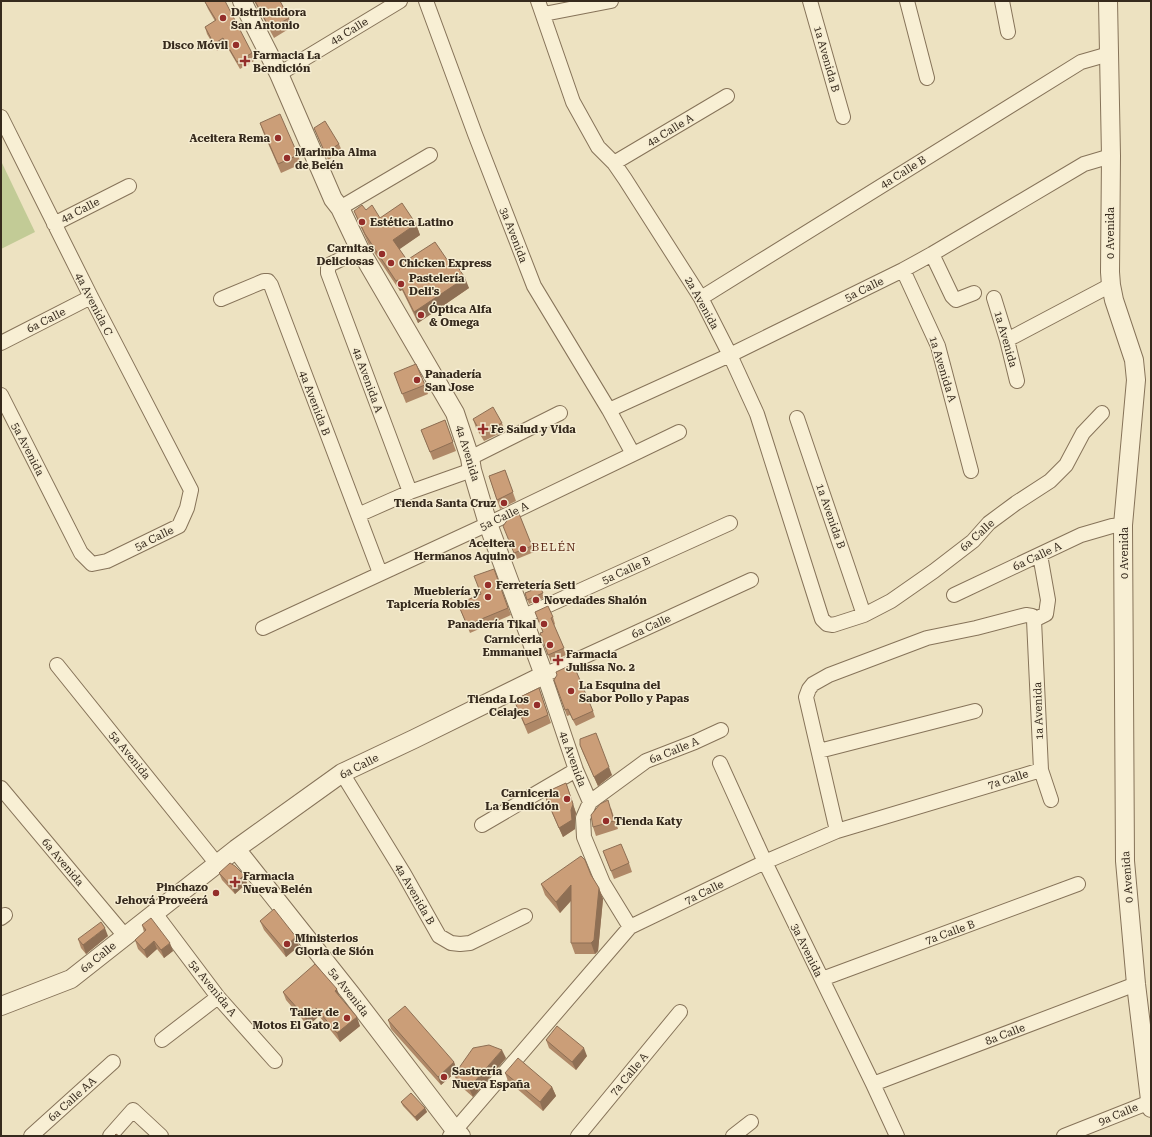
<svg xmlns="http://www.w3.org/2000/svg" width="1152" height="1137" font-family="'Roboto Serif',serif">
	<style>
		.garden { fill: #c2cb96 }
		.lines { fill: none; stroke-linecap: round; stroke-linejoin: round }
		.minor-casing { stroke: #867359; stroke-width: 16 }
		.tertiary-casing { stroke: #867359; stroke-width: 20 }
		.minor { stroke: #f8efd4; stroke-width: 14 }
		.tertiary { stroke: #f8efd4; stroke-width: 18 }
		.wall { fill: #af8867 }
		.shaded-wall { fill: #8e6f54 }
		.building { fill: #cb9e78; stroke: #8e6f54 }
		.poi-dot { fill: #942e2a; stroke: #f5ecd1; stroke-width: 1.5 }
		.labels { text-anchor: middle; stroke-width: 3; stroke-linejoin: round; paint-order: stroke }
		.poi-label { font-size: 11px; font-weight: bold; fill: #362a1d; stroke: #f5ecd1; text-anchor: start }
		.street-label { font-size: 11px; fill: #362a1d; stroke: #f5ecd1 }
		.neighbourhood-label { font-size: 12px; letter-spacing: 1px; fill: #622f1d; stroke: #f5ecd1 }
	</style>
	<rect width="100%" height="100%" fill="#ede2c1"/>
	<!-- garden -->
	<path class="garden" d="M1,161l34,71 -34,17z"/>
	<g class="lines">
		<defs>
			<path id="minor" d="M426,1l49,133 59,152 75,124 24,44
				M538,1l35,101 25,45 16,16 11,16 76,119 29,57 27,59 65,205 5,5 6,1 31,-10 27,-14 43,-30 39,-30 16,-18 27,-20 34,-22 16,-16 17,-32 19,-20
				M810,1l33,116
				M907,1l20,77
				M1002,1l6,31
				M544,14l67,-13
				M279,74l121,-73
				M1,117l90,180 100,193 -4,18 -8,18 -72,35 -15,3 -11,-11 -80,-158
				M614,163l113,-67
				M340,208l90,-53
				M54,224l75,-38
				M360,250l-29,14 -3,4v5l82,219
				M932,254l20,42 4,4 18,-7
				M903,270l35,76 33,125
				M701,298l380,-236 28,-8
				M994,298l13,42 10,41
				M221,299l43,-18h4l3,4 109,288
				M1007,340l104,-55
				M1,343l90,-46
				M609,410l121,-55 173,-85 29,-16 152,-90 27,-8
				M797,418l67,197
				M470,458l90,-45
				M358,515l52,-23 62,-22
				M954,595l127,-60 31,-9 11,-1
				M522,617l208,-94
				M1034,620l7,150 10,30
				M1034,620l12,-6 2,-14 -8,-45
				M263,628l225,-104 191,-92
				M57,665l160,199
				M819,751l156,-40
				M720,763l45,99 108,222 24,52
				M342,773l62,101 35,62 12,7 9,1 10,-1 55,-27
				M1,788l124,148
				M590,802l56,-41 49,-19 26,-12
				M482,825l94,-55
				M837,831l-31,-134 3,-8 4,-5 16,-9 98,-37 49,-10 50,-13 6,1 2,4
				M154,912l64,85 57,64
				M1,918l4,-3
				M630,927l-27,-44 -19,-46 -1,-19 7,-16 -14,-32 -32,-95 207,-95
				M822,979l256,-95
				M162,1040l56,-43
				M873,1084l263,-100
				M31,1136l82,-74
				M110,1136l23,-26 28,26
				M450,1136l180,-209 135,-65 72,-31 204,-61
				M578,1136l102,-124
				M733,1136l18,-14
				M1064,1136l86,-34"/>
			<path id="tertiary" d="M1108,1l3,155 -1,116 1,13 3,15 20,60 2,20 -13,145 2,336 11,123 15,124
				M236,849l115,145 104,136 6,6
				M1,1006l70,-27 165,-130 106,-76 72,-34 130,-64 -56,-151 -16,-54 -2,-12 -15,-45 -95,-163 -20,-42 -7,-9 -54,-125 -37,-73"/>
		</defs>
		<!-- minor casing -->
		<use href="#minor" class="minor-casing"/>
		<!-- tertiary casing -->
		<use href="#tertiary" class="tertiary-casing"/>
		<!-- minor -->
		<use href="#minor" class="minor"/>
		<!-- tertiary -->
		<use href="#tertiary" class="tertiary"/>
	</g>
	<!-- wall -->
	<path class="wall" d="M254,1h26l9,17 3,9 -18,11z
		M205,2l47,51 2,8 -14,8 -14,-24 -9,6 -10,-17 -2,-7 10,-6 -7,-12z
		M260,123l38,32 3,9 -20,9 -18,-41z
		M314,128l25,16 3,7 -14,9z
		M366,210l14,8 36,6 4,11 -21,14 8,11 43,4 19,24 -51,35 -16,-33 -2,1 -31,-46 -11,-24 -4,-10z
		M394,373l31,12 3,9 -22,9z
		M473,419l29,4 3,8 -21,10 -8,-13z
		M445,420l11,31 -23,9 -12,-30z
		M505,470l11,31 -16,8 -11,-33z
		M518,511l16,41 -17,7 -11,-27z
		M494,569l17,46 -41,18 -12,-29 23,-10z
		M540,587l4,11 -15,6 -4,-11z
		M535,612l18,5 2,7 -1,1 12,30 -15,7 -11,-29 3,-1z
		M554,680l39,31 2,6 -19,9 -6,-11 -3,1z
		M539,688l12,35 -23,11 -11,-26 -3,-8z
		M580,745l32,30 -14,11 -15,-33z
		M566,783l10,30 -1,5v11l-12,8 -16,-35 -3,-9z
		M611,808l7,21 -22,7 -3,-9z
		M603,851l26,12 3,9 -18,7z
		M219,873l28,10 -12,11 -13,-14z
		M591,875l8,13 4,11 -5,52 -3,3h-20l-4,-11v-42l-11,12 -15,-18 -4,-11z
		M260,921l39,25 -13,11 -22,-27z
		M142,925l31,26 -9,7 -7,-9 -10,9 -9,-9 -3,-9 9,-8z
		M108,936l-22,18 -5,-6 -3,-9z
		M283,992l56,4 21,30 -20,16 -21,-26 -11,10 -22,-26z
		M388,1020l66,42 3,9 -16,14 -50,-56z
		M546,1040l41,16 -11,14 -27,-22z
		M506,1058l-33,39 -15,-13 -4,-9z
		M505,1073l47,14 4,9 -13,15 -35,-30z
		M401,1102l24,6 2,4 -10,9 -14,-15z"/>
	<!-- shaded-wall -->
	<path class="shaded-wall" d="M416,224l4,11 -23,16 -4,-11z
		M465,278l4,10 -51,35 -4,-11z
		M398,280l4,10 -2,1 -4,-10z
		M609,767l3,8 -14,11 -4,-9z
		M566,783l10,30 -1,5v11l-12,8 -4,-9z
		M244,875l3,8 -12,11 -3,-7z
		M571,885l4,11 -15,17 -4,-11z
		M599,888l4,11 -5,52 -3,3 -4,-11z
		M105,928l3,8 -22,18 -3,-9z
		M296,937l3,9 -13,11 -3,-9z
		M154,941l3,8 -10,9 -3,-8z
		M170,943l3,8 -9,7 -3,-8z
		M337,989l3,9 -5,-7z
		M316,1008l3,8 -11,10 -3,-9z
		M357,1017l3,9 -20,16 -3,-9z
		M584,1048l3,8 -11,14 -4,-8z
		M502,1050l4,8 -33,39 -4,-9z
		M454,1062l3,9 -16,14 -3,-8z
		M552,1087l4,9 -13,15 -3,-9z
		M425,1108l2,4 -10,9 -2,-4z"/>
	<!-- building -->
	<path class="building" d="M207,1h18l27,52 -15,9 -14,-24 -9,6 -9,-17 11,-7 -11,-18z
		M255,1h25l9,17 -19,11z
		M280,114l18,41 -20,9 -18,-41z
		M325,121l14,23 -14,9 -11,-25z
		M402,203l14,21 -23,16 14,20 28,-18 15,22 4,-3 11,17 -51,34 -16,-32 -2,1 -31,-47 -11,-23 8,-6 4,5 6,-5 8,13z
		M416,364l9,21 -23,9 -8,-21z
		M493,407l9,16 -21,10 -8,-14z
		M445,420l8,22 -23,10 -9,-22z
		M505,470l8,22 -16,8 -8,-24z
		M518,511l14,35 -18,7 -11,-27 8,-11z
		M494,569l14,39 -41,17 -9,-21 23,-10 -7,-18z
		M540,587l3,6 -16,7 -2,-7z
		M548,606l5,11 -2,1 13,30 -16,7 -8,-22 3,-1 -8,-20z
		M571,665l1,2 2,-1 19,45 -20,9 -5,-11 -3,1 -11,-30 3,-5 -1,-3z
		M539,688l9,27 -23,10 -11,-25z
		M596,733l13,34 -15,10 -14,-32v-6z
		M566,783l7,21 -2,6 1,10 -13,8 -15,-35z
		M608,800l6,21 -21,6 -2,-12 9,-11z
		M621,844l8,19 -18,8 -8,-20z
		M581,856l4,4 6,15 8,13 -5,52 -3,3h-20v-58l-15,17 -15,-18z
		M230,863l5,3 9,9 -12,12 -13,-14z
		M274,909l22,28 -13,11 -23,-27z
		M151,918l19,25 -9,7 -7,-9 -10,9 -9,-10 11,-10 -4,-5z
		M101,922l4,6 -22,17 -5,-6z
		M315,964l22,25 -2,2 22,26 -20,16 -21,-25 -11,9 -22,-25z
		M405,1006l49,56 -16,15 -50,-57z
		M557,1026l27,22 -12,14 -26,-22z
		M489,1045l13,5 -33,38 -15,-13 19,-27z
		M518,1058l34,29 -12,15 -35,-29z
		M411,1093l14,15 -10,9 -14,-15z
		M116,1134l3,2h-5z"/>
	<!-- markers -->
	<g class="poi-dot">
		<circle cx="223" cy="18" r="4"/>
		<circle cx="236" cy="45" r="4"/>
		<path d="M243 55h4v4h4v4h-4v4h-4v-4h-4v-4h4z"/>
		<circle cx="278" cy="138" r="4"/>
		<circle cx="287" cy="158" r="4"/>
		<circle cx="362" cy="222" r="4"/>
		<circle cx="382" cy="254" r="4"/>
		<circle cx="391" cy="263" r="4"/>
		<circle cx="401" cy="284" r="4"/>
		<circle cx="421" cy="315" r="4"/>
		<circle cx="417" cy="380" r="4"/>
		<path d="M481 423h4v4h4v4h-4v4h-4v-4h-4v-4h4z"/>
		<circle cx="504" cy="503" r="4"/>
		<circle cx="523" cy="549" r="4"/>
		<circle cx="488" cy="585" r="4"/>
		<circle cx="488" cy="597" r="4"/>
		<circle cx="536" cy="600" r="4"/>
		<circle cx="544" cy="624" r="4"/>
		<circle cx="550" cy="645" r="4"/>
		<path d="M556 654h4v4h4v4h-4v4h-4v-4h-4v-4h4z"/>
		<circle cx="571" cy="691" r="4"/>
		<circle cx="537" cy="705" r="4"/>
		<circle cx="567" cy="799" r="4"/>
		<circle cx="606" cy="821" r="4"/>
		<path d="M233 876h4v4h4v4h-4v4h-4v-4h-4v-4h4z"/>
		<circle cx="216" cy="893" r="4"/>
		<circle cx="287" cy="944" r="4"/>
		<circle cx="347" cy="1018" r="4"/>
		<circle cx="444" cy="1077" r="4"/>
	</g>
	<g class="labels">
		<!-- poi labels -->
		<g class="poi-label">
			<text x="231" y="16">Distribuidora<tspan x="231" dy="13">San Antonio</tspan></text>
			<text x="228" y="49" text-anchor="end">Disco Móvil</text>
			<text x="253" y="59">Farmacia La<tspan x="253" dy="13">Bendición</tspan></text>
			<text x="270" y="142" text-anchor="end">Aceitera Rema</text>
			<text x="295" y="156">Marimba Alma<tspan x="295" dy="13">de Belén</tspan></text>
			<text x="370" y="226">Estética Latino</text>
			<text x="374" y="252" text-anchor="end">Carnitas<tspan x="374" dy="13">Deliciosas</tspan></text>
			<text x="399" y="267">Chicken Express</text>
			<text x="409" y="282">Pastelería<tspan x="409" dy="13">Deli's</tspan></text>
			<text x="429" y="313">Óptica Alfa<tspan x="429" dy="13">&amp; Omega</tspan></text>
			<text x="425" y="378">Panadería<tspan x="425" dy="13">San Jose</tspan></text>
			<text x="491" y="433">Fe Salud y Vida</text>
			<text x="496" y="507" text-anchor="end">Tienda Santa Cruz</text>
			<text x="515" y="547" text-anchor="end">Aceitera<tspan x="515" dy="13">Hermanos Aquino</tspan></text>
			<text x="496" y="589">Ferretería Seti</text>
			<text x="480" y="595" text-anchor="end">Mueblería y<tspan x="480" dy="13">Tapicería Robles</tspan></text>
			<text x="544" y="604">Novedades Shalón</text>
			<text x="536" y="628" text-anchor="end">Panadería Tikal</text>
			<text x="542" y="643" text-anchor="end">Carniceria<tspan x="542" dy="13">Emmanuel</tspan></text>
			<text x="566" y="658">Farmacia<tspan x="566" dy="13">Julissa No. 2</tspan></text>
			<text x="579" y="689">La Esquina del<tspan x="579" dy="13">Sabor Pollo y Papas</tspan></text>
			<text x="529" y="703" text-anchor="end">Tienda Los<tspan x="529" dy="13">Celajes</tspan></text>
			<text x="559" y="797" text-anchor="end">Carniceria<tspan x="559" dy="13">La Bendición</tspan></text>
			<text x="614" y="825">Tienda Katy</text>
			<text x="243" y="880">Farmacia<tspan x="243" dy="13">Nueva Belén</tspan></text>
			<text x="208" y="891" text-anchor="end">Pinchazo<tspan x="208" dy="13">Jehová Proveerá</tspan></text>
			<text x="295" y="942">Ministerios<tspan x="295" dy="13">Gloria de Sión</tspan></text>
			<text x="339" y="1016" text-anchor="end">Taller de<tspan x="339" dy="13">Motos El Gato 2</tspan></text>
			<text x="452" y="1075">Sastrería<tspan x="452" dy="13">Nueva España</tspan></text>
		</g>
		<!-- street labels -->
		<g class="street-label">
			<text transform="translate(349 31) rotate(-31)" y="4">4a Calle</text>
			<text transform="translate(827 59) rotate(74)" y="4">1a Avenida B</text>
			<text transform="translate(670 130) rotate(-31)" y="4">4a Calle A</text>
			<text transform="translate(903 172) rotate(-32)" y="4">4a Calle B</text>
			<text transform="translate(80 210) rotate(-27)" y="4">4a Calle</text>
			<text transform="translate(1110 233) rotate(-90)" y="4">0 Avenida</text>
			<text transform="translate(514 235) rotate(69)" y="4">3a Avenida</text>
			<text transform="translate(864 289) rotate(-26)" y="4">5a Calle</text>
			<text transform="translate(702 303) rotate(61)" y="4">2a Avenida</text>
			<text transform="translate(94 304) rotate(63)" y="4">4a Avenida C</text>
			<text transform="translate(46 320) rotate(-27)" y="4">6a Calle</text>
			<text transform="translate(1006 339) rotate(74)" y="4">1a Avenida</text>
			<text transform="translate(943 369) rotate(73)" y="4">1a Avenida A</text>
			<text transform="translate(368 380) rotate(70)" y="4">4a Avenida A</text>
			<text transform="translate(315 403) rotate(69)" y="4">4a Avenida B</text>
			<text transform="translate(28 449) rotate(63)" y="4">5a Avenida</text>
			<text transform="translate(468 453) rotate(73)" y="4">4a Avenida</text>
			<text transform="translate(504 516) rotate(-25)" y="4">5a Calle A</text>
			<text transform="translate(831 516) rotate(71)" y="4">1a Avenida B</text>
			<text transform="translate(977 535) rotate(-42)" y="4">6a Calle</text>
			<text transform="translate(154 538) rotate(-26)" y="4">5a Calle</text>
			<text transform="translate(1124 553) rotate(-90)" y="4">0 Avenida</text>
			<text transform="translate(1037 556) rotate(-25)" y="4">6a Calle A</text>
			<text transform="translate(626 570) rotate(-24)" y="4">5a Calle B</text>
			<text transform="translate(651 626) rotate(-25)" y="4">6a Calle</text>
			<text transform="translate(1038 711) rotate(-92)" y="4">1a Avenida</text>
			<text transform="translate(674 750) rotate(-22)" y="4">6a Calle A</text>
			<text transform="translate(130 755) rotate(51)" y="4">5a Avenida</text>
			<text transform="translate(573 759) rotate(70)" y="4">4a Avenida</text>
			<text transform="translate(359 766) rotate(-27)" y="4">6a Calle</text>
			<text transform="translate(1008 779) rotate(-17)" y="4">7a Calle</text>
			<text transform="translate(63 862) rotate(50)" y="4">6a Avenida</text>
			<text transform="translate(1127 877) rotate(-94)" y="4">0 Avenida</text>
			<text transform="translate(704 892) rotate(-26)" y="4">7a Calle</text>
			<text transform="translate(415 894) rotate(60)" y="4">4a Avenida B</text>
			<text transform="translate(950 932) rotate(-20)" y="4">7a Calle B</text>
			<text transform="translate(807 950) rotate(64)" y="4">3a Avenida</text>
			<text transform="translate(98 957) rotate(-39)" y="4">6a Calle</text>
			<text transform="translate(213 988) rotate(51)" y="4">5a Avenida A</text>
			<text transform="translate(349 992) rotate(52)" y="4">5a Avenida</text>
			<text transform="translate(1005 1034) rotate(-21)" y="4">8a Calle</text>
			<text transform="translate(629 1074) rotate(-50)" y="4">7a Calle A</text>
			<text transform="translate(72 1099) rotate(-42)" y="4">6a Calle AA</text>
			<text transform="translate(1118 1114) rotate(-22)" y="4">9a Calle</text>
		</g>
		<!-- neighbourhood labels -->
		<g class="neighbourhood-label">
			<text x="554" y="551">BELÉN</text>
		</g>
	</g>
	<!-- border -->
	<rect width="1152" height="1137" fill="none" stroke="#362a1d" stroke-width="4"/>
</svg>
